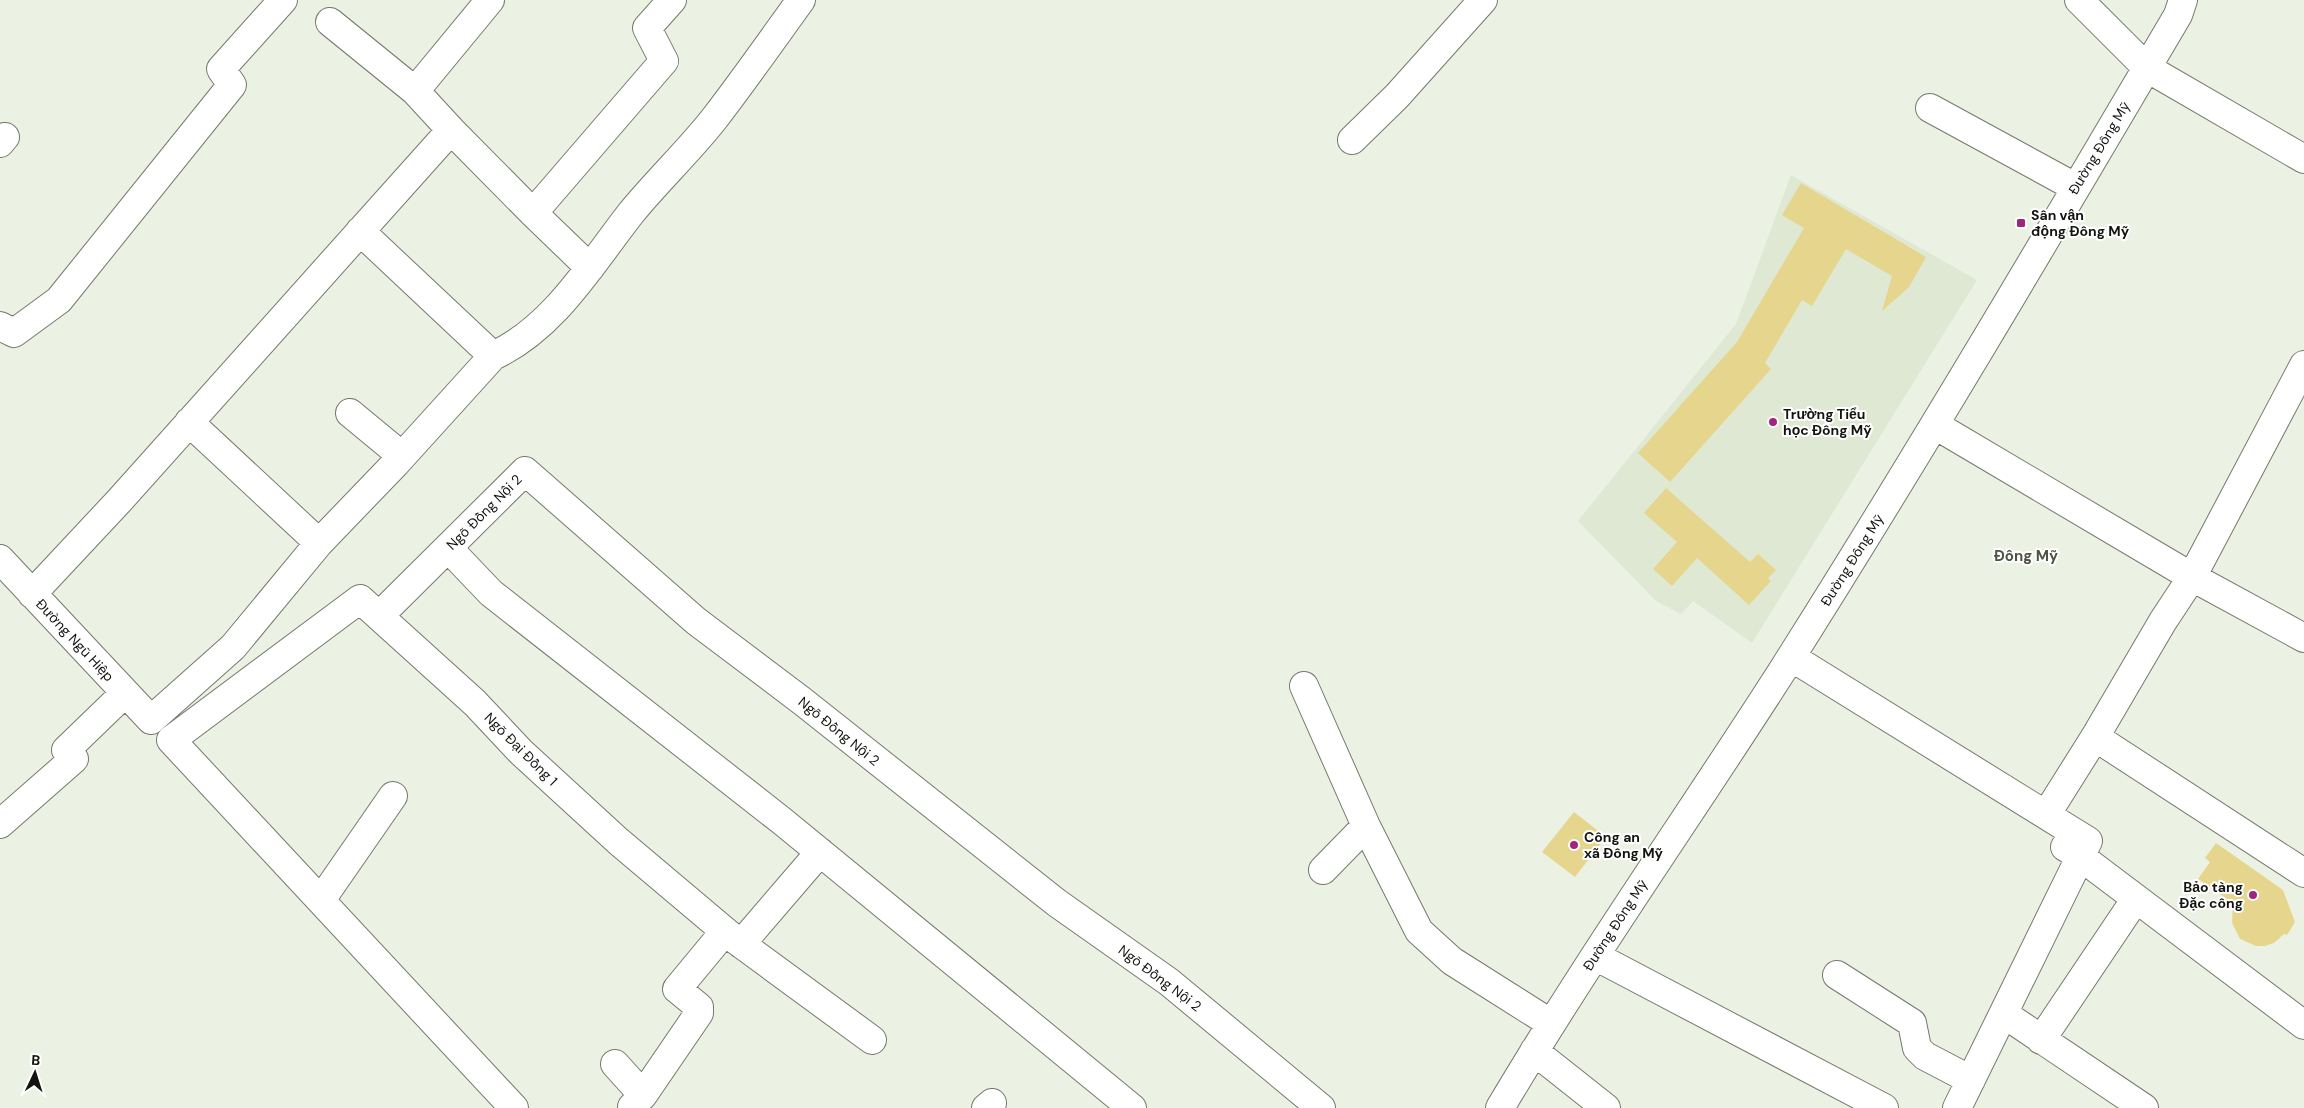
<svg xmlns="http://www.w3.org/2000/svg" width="2304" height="1108" font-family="'DM Sans',sans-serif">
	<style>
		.built { fill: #dfe8d2 }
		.building { fill: #e6d58c }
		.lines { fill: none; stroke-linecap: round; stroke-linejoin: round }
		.minor-casing { stroke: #74796c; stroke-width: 30 }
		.minor { stroke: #fff; stroke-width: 28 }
		.poi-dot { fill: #a1257b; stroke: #fff; stroke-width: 2 }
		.labels { text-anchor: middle; stroke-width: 4; stroke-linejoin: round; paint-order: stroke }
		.street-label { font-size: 14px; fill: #12140f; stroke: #fff }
		.poi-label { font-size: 14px; font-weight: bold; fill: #12140f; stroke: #fff; text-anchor: start }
		.neighbourhood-label { font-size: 15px; font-weight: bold; fill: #4e5346; stroke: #fff }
	</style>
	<rect width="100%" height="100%" fill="#ecf2e3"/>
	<!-- built -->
	<path class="built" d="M1791,175l186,105 -225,363 -59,-42 -12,13 -25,-13 -78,-80 158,-197z"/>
	<!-- building -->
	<path class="building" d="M1801,183l125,74 -17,30 -27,24 10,-35 -46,-27 -34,57 -10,-6 -37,63 6,6 -101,113 -32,-29 99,-111 67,-114 -22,-13z
		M1666,488l84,74 8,-8 18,16 -8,8 3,3 -22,24 -52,-47 -25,28 -19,-17 24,-27 -33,-29z
		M1574,812l32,25 -31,40 -33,-25z
		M2216,843l67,47 12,32 -8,13 -3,-1 -10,9 -9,3h-9l-16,-7 -8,-16 1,-20 -35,-24 12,-17 -5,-4z"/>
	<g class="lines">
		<defs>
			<path id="minor" d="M2079,0l68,68 157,91
				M330,22l85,69
				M1930,108l145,79
				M451,130l82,83 57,55
				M1352,140l45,-44 86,-96
				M0,143l5,-6
				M533,213l131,-152 -17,-33 25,-28
				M360,231l133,125
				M0,326l14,7 45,-33 173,-215 -11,-16 62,-69
				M350,413l52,43
				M189,422l130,121
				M1935,425l257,152 112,61
				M448,548l43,45 291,228 350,287
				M0,559l151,161 82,-73 86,-104 77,-80 97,-107c61,-28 98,-92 138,-143 26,-32 57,-61 83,-94 30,-39 58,-79 87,-119
				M32,594l87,-93 332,-371 -36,-39 75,-91
				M379,616l146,-145 171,150 106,80 255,202 112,79 152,126
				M1791,657l297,184 -131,267
				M1304,686l62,140 53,105 33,30 98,62
				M2095,737l209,136
				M2046,815l49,-78 68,-116 29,-44 112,-212
				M0,824l74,-65 -8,-9 59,-57
				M2065,847l16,10 223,168
				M1323,870l43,-44
				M321,900l72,-104
				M741,944l79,-92
				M1595,956l289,152
				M1837,975l75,48 5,25 8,8 46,24
				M2004,1014l140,94
				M2041,1040l94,-140
				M1534,1051l72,57
				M615,1064l28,31 -11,12
				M643,1095l56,-82v-6l-22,-18 48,-58
				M514,1108l-343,-368 189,-141 115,104 46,49 97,89 115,97 139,102
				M986,1108l6,-5
				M1500,1108c89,-150 190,-293 284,-440 136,-215 265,-434 394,-653l5,-15"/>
		</defs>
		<!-- minor casing -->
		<use href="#minor" class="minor-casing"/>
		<!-- minor -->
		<use href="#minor" class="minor"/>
	</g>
	<!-- markers -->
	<g class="poi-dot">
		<rect x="2016" y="218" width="10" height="10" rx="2.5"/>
		<circle cx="1773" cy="422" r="5"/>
		<circle cx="1574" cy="845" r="5"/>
		<circle cx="2253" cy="895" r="5"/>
	</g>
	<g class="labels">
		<!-- street labels -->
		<g class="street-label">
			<text transform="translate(2099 148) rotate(-59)" y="5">Đường Đông Mỹ</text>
			<text transform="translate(484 512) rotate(-45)" y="5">Ngõ Đồng Nội 2</text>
			<text transform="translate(1852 560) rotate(-58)" y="5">Đường Đông Mỹ</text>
			<text transform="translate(75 640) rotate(47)" y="5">Đường Ngũ Hiệp</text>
			<text transform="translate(839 731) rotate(39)" y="5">Ngõ Đồng Nội 2</text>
			<text transform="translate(521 749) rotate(45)" y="5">Ngõ Đại Đồng 1</text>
			<text transform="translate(1615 925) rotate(-57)" y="5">Đường Đông Mỹ</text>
			<text transform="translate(1160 978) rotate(37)" y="5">Ngõ Đồng Nội 2</text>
		</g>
		<!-- poi labels -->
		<g class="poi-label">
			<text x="2031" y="220">Sân vận<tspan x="2031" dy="16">động Đông Mỹ</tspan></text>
			<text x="1783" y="419">Trường Tiểu<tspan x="1783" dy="16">học Đông Mỹ</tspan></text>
			<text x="1584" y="842">Công an<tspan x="1584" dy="16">xã Đông Mỹ</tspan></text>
			<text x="2243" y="892" text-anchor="end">Bảo tàng<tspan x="2243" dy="16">Đặc công</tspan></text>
		</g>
		<!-- neighbourhood labels -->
		<g class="neighbourhood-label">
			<text x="2026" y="561">Đông Mỹ</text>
		</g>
	</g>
	<!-- north arrow -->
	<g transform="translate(35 1073) rotate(4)" stroke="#ffffff" stroke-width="4" paint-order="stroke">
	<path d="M0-4L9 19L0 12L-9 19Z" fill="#12140f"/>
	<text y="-8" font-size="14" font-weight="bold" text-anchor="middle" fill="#12140f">B</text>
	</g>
</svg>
